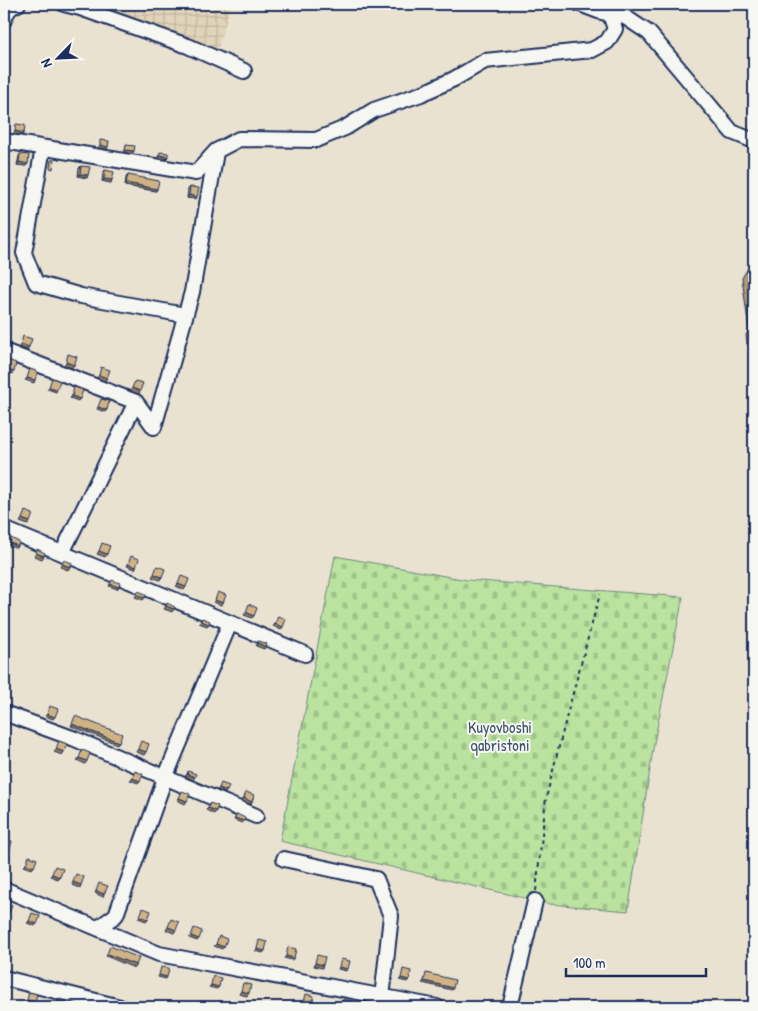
<svg xmlns="http://www.w3.org/2000/svg" width="758" height="1011" font-family="'Patrick Hand',sans-serif">
	<style>
		.industrial { fill: url(#industrial-grid) }
		.cemetery { fill: url(#cemetery-stones); stroke: #6b897e }
		.lines { fill: none; stroke-linecap: round; stroke-linejoin: round }
		.minor-casing { stroke: #1b2f5e; stroke-width: 18 }
		.path { stroke: #1b2f5e; stroke-width: 2; stroke-dasharray: 4 4; stroke-linecap: butt }
		.minor { stroke: #f6f6f2; stroke-width: 14 }
		.wall { fill: #b29a72; stroke: #1b2f5e }
		.shaded-wall { fill: #917d5c; stroke: #1b2f5e }
		.building { fill: #cfb384; stroke: #1b2f5e }
		.labels { text-anchor: middle; stroke-width: 4; stroke-linejoin: round; paint-order: stroke }
		.park-label { font-size: 16px; fill: #3b536b; stroke: #f6f6f2 }
	</style>
	<defs>
		<pattern id="industrial-grid" width="8" height="8" patternUnits="userSpaceOnUse" patternTransform="scale(1.25)"><rect width="8" height="8" fill="#e2d4ba"/><path d="M0 4h8M4 0v8" fill="none" stroke="#c1b6a2"/></pattern>
		<pattern id="cemetery-stones" width="16" height="16" patternUnits="userSpaceOnUse" patternTransform="scale(1.25)"><rect width="16" height="16" fill="#bbe39f"/><path d="M2 7V4a2 2 0 0 1 4 0v3zM10 15v-3a2 2 0 0 1 4 0v3z" fill="#a0c38b"/></pattern>
	</defs>
	<rect width="100%" height="100%" fill="#eae2d1"/>
	<filter id="ink" filterUnits="userSpaceOnUse"><feTurbulence type="fractalNoise" baseFrequency=".02" numOctaves="2"/><feDisplacementMap in="SourceGraphic" scale="10" xChannelSelector="R" yChannelSelector="G"/><feConvolveMatrix kernelMatrix="1 2 1 2 8 2 1 2 1" color-interpolation-filters="sRGB"/></filter>
	<g filter="url(#ink)">
		<!-- industrial -->
		<path class="industrial" d="M95,4h136l-14,47z"/>
		<!-- cemetery -->
		<path class="cemetery" d="M335,556l132,24 216,17 -29,146 -26,168 -78,-7 -270,-63z"/>
		<g class="lines">
			<defs>
				<path id="minor" d="M64,4l16,4 108,38 56,25
					M580,4l21,8 24,5 24,16 83,99 22,9
					M4,20c2,-8 6,-14 14,-16
					M4,141l192,32 20,-22 23,-12 77,1 29,-12 29,-18 47,-16 33,-15 31,-18 107,-11 15,-8 8,-13 -5,-15
					M43,148l-19,105 12,30 45,13 104,19
					M4,351l132,51 18,25
					M154,427l38,-135 24,-140
					M4,529l301,125
					M62,553l74,-151
					M4,713l71,26 181,77
					M284,859l92,20 15,37 -10,91
					M4,889l155,65 278,53
					M98,928l18,-13 49,-137 65,-155
					M4,978l116,29
					M510,1007l25,-106"/>
			</defs>
			<!-- minor casing -->
			<use href="#minor" class="minor-casing"/>
			<!-- path -->
			<path class="path" d="M536,891l10,-93 21,-83 33,-121"/>
			<!-- minor -->
			<use href="#minor" class="minor"/>
		</g>
		<!-- wall -->
		<path class="wall" d="M20,154l8,10 -2,2 -9,-1 2,-9z
			M81,166l6,12 -9,-2 1,-8z
			M105,170l6,13 -9,-2 1,-8z
			M754,174v35l-4,-29z
			M128,175l29,14 -1,2 -31,-5 1,-9z
			M190,187l6,12 -9,-1 1,-9z
			M754,267v76l-7,1 -1,-9 3,-5 -7,-52 6,-10z"/>
		<!-- shaded-wall -->
		<path class="shaded-wall" d="M15,131l9,2 -2,2 -9,-1z
			M100,145l8,2 -1,2 -9,-1z
			M125,150l9,1 -2,3 -8,-2z
			M159,155l9,2 -2,2 -9,-1z
			M19,162l9,2 -2,2 -9,-1z
			M80,174l8,1 -1,3 -9,-2z
			M104,179l8,1 -1,3 -9,-2z
			M126,183l31,6 -1,2 -31,-5z
			M189,195l8,2 -1,2 -9,-1z
			M754,334v9l-7,1z
			M21,344l8,3 -2,3 -8,-3z
			M66,362l8,3 -2,3 -8,-3z
			M5,369l9,3 -2,2 -8,-3z
			M99,375l8,3 -2,3 -8,-3z
			M27,378l8,2 -1,3 -9,-3z
			M49,387l8,2 -1,3 -9,-3z
			M132,388l8,3 -1,3 -8,-3z
			M72,396l8,3 -2,2 -8,-3z
			M98,407l9,3 -2,2 -8,-3z
			M22,519l8,3 -2,3 -8,-3z
			M10,543l8,3 -2,2 -8,-3z
			M99,551l8,3 -2,3 -8,-3z
			M36,553l8,3 -2,3 -8,-3z
			M62,564l8,3 -2,3 -8,-3z
			M128,564l8,3 -1,2 -8,-3z
			M154,574l8,3 -2,3 -8,-3z
			M110,584l9,3 -2,2 -8,-3z
			M178,584l8,3 -2,3 -8,-4z
			M137,594l8,4 -2,2 -8,-3z
			M215,600l8,3 -2,2 -8,-3z
			M166,606l8,3 -2,3 -8,-3z
			M246,612l8,4 -2,2 -8,-3z
			M201,621l8,3 -2,2 -8,-3z
			M275,624l8,3 -2,3 -8,-4z
			M258,643l8,4 -2,2 -8,-3z
			M47,714l8,3 -2,2 -8,-3z
			M72,724l47,18 -2,2 -46,-18z
			M56,749l8,3 -2,3 -8,-3z
			M138,749l8,3 -2,3 -8,-3z
			M79,758l8,3 -2,3 -8,-4z
			M187,774l8,3 -2,3 -8,-4z
			M132,778l8,3 -2,2 -8,-3z
			M219,788l8,3 -2,2 -8,-3z
			M179,798l8,3 -2,3 -8,-4z
			M244,798l8,4 -2,2 -8,-3z
			M208,808l8,3 -2,3 -8,-4z
			M235,818l9,3 -2,2 -8,-3z
			M4,847l6,2 -1,2 -5,-1z
			M26,864l8,3 -2,2 -8,-3z
			M52,874l8,3 -2,2 -8,-3z
			M73,882l8,3 -1,3 -8,-3z
			M96,891l8,3 -1,3 -8,-4z
			M4,911l5,2 -2,2 -3,-1z
			M140,916l8,3 -2,2 -8,-3z
			M29,921l8,3 -2,2 -8,-3z
			M168,927l8,3 -2,3 -8,-3z
			M191,936l8,3 -2,2 -8,-3z
			M216,944l8,3 -2,2 -8,-3z
			M257,949l8,2 -2,2 -8,-2z
			M107,954l29,11 -2,3 -28,-12z
			M286,956l8,2 -2,2 -8,-2z
			M315,963l8,2 -1,3 -8,-2z
			M339,967l9,2 -2,2 -8,-2z
			M159,975l8,2 -1,2 -8,-2z
			M401,978l8,2 -2,2 -8,-2z
			M424,981l29,7 -1,2 -30,-7z
			M211,985l8,2 -2,2 -8,-2z
			M241,991l8,2 -2,3 -8,-2z
			M27,1000l8,2 -1,3 -9,-2z
			M304,1002l8,2 -2,2 -8,-2z"/>
		<!-- building -->
		<path class="building" d="M16,124l9,1 -1,8 -9,-2z
			M100,140l9,1 -1,6 -8,-2z
			M126,145l9,1 -1,5 -9,-1z
			M160,152l8,1v4l-9,-2z
			M20,154l9,1 -1,9 -9,-2z
			M51,160h3l-1,9 -3,-1z
			M81,166l9,1 -2,8 -8,-1z
			M105,170l9,2 -2,8 -8,-1z
			M128,175l31,6 -2,8 -31,-6z
			M190,187l9,1 -2,9 -8,-2z
			M754,267v43l-6,-42z
			M752,326h2v8z
			M23,336l9,3 -3,8 -8,-3z
			M68,354l9,3 -3,8 -8,-3z
			M8,360l8,3 -2,9 -9,-3z
			M101,367l9,3 -3,8 -8,-3z
			M30,369l8,3 -3,8 -8,-2z
			M52,378l8,3 -3,8 -8,-2z
			M135,381l8,2 -3,8 -8,-3z
			M74,387l9,3 -3,9 -8,-3z
			M101,399l8,2 -2,9 -9,-3z
			M4,503l4,1 -3,8h-1z
			M25,511l8,3 -3,8 -8,-3z
			M11,538l8,4 -1,4 -8,-3z
			M102,543l8,3 -3,8 -8,-3z
			M37,549l8,4 -1,3 -8,-3z
			M131,556l8,3 -3,8 -8,-3z
			M64,560l8,3 -2,4 -8,-3z
			M157,566l8,3 -3,8 -8,-3z
			M181,576l8,3 -3,8 -8,-3z
			M112,580l8,3 -1,4 -9,-3z
			M138,591l8,3 -1,4 -8,-4z
			M218,592l8,3 -3,8 -8,-3z
			M167,603l8,4 -1,2 -8,-3z
			M249,604l8,4 -3,8 -8,-4z
			M278,616l8,3 -3,8 -8,-3z
			M202,618l8,3 -1,3 -8,-3z
			M258,641l9,3 -1,3 -8,-4z
			M50,706l8,3 -3,8 -8,-3z
			M75,716l47,18 -3,8 -47,-18z
			M59,741l8,3 -3,8 -8,-3z
			M141,741l8,3 -3,8 -8,-3z
			M82,750l8,3 -3,8 -8,-3z
			M135,771l8,3 -3,7 -8,-3z
			M188,771l8,3 -1,3 -8,-3z
			M221,783l8,3 -2,5 -8,-3z
			M182,791l8,3 -3,7 -8,-3z
			M246,792l8,3 -2,7 -8,-4z
			M210,803l8,3 -2,5 -8,-3z
			M237,814l8,4 -1,3 -9,-3z
			M4,839l8,2 -2,8 -6,-2z
			M29,856l8,3 -3,8 -8,-3z
			M55,866l8,3 -3,8 -8,-3z
			M76,874l8,3 -3,8 -8,-3z
			M99,883l9,3 -4,8 -8,-3z
			M4,902l8,3 -3,8 -5,-2z
			M143,908l8,3 -3,8 -8,-3z
			M32,913l8,3 -3,8 -8,-3z
			M171,919l8,3 -3,8 -8,-3z
			M194,928l8,3 -3,8 -8,-3z
			M219,936l8,3 -3,8 -8,-3z
			M259,940l8,2 -2,9 -8,-2z
			M110,946l29,12 -3,7 -29,-11z
			M288,947l8,2 -2,9 -8,-2z
			M317,955l8,2 -2,8 -8,-2z
			M341,959l9,2 -2,8 -9,-2z
			M161,967l8,1 -2,9 -8,-2z
			M403,969l8,2 -2,9 -8,-2z
			M426,973l29,7 -2,8 -29,-7z
			M213,976l8,2 -2,9 -8,-2z
			M243,983l8,2 -2,8 -8,-2z
			M4,986l3,1 -2,9 -1,-1z
			M29,992l8,2 -2,8 -8,-2z
			M306,994l8,2 -2,8 -8,-2z
			M59,999l8,2 -2,6h-8z
			M343,999l9,2 -2,6h-9z"/>
	</g>
	<g class="labels">
		<!-- park labels -->
		<g class="park-label">
			<text x="500" y="733">Kuyovboshi<tspan x="500" dy="18">qabristoni</tspan></text>
		</g>
	</g>
	<!-- margin -->
	<rect width="758" height="1011" fill="none" stroke="#f6f6f2" stroke-width="20"/>
	<rect x="10" y="10" width="738" height="991" fill="none" stroke="#1b2f5e" stroke-width="2" filter="url(#ink)"/>
	<!-- north arrow -->
	<g transform="translate(58 58) rotate(246)" stroke="#f6f6f2" stroke-width="4" paint-order="stroke">
	<path d="M0-4L9 19L0 12L-9 19Z" fill="#1b2f5e"/>
	<text y="-8" font-size="14" font-weight="bold" text-anchor="middle" fill="#1b2f5e">N</text>
	</g>
	<!-- scale -->
	<path d="M566 968v8h140v-8" fill="none" stroke="#1b2f5e" stroke-width="2.5"/>
	<text x="573" y="968" font-size="15" fill="#1b2f5e" stroke="#f6f6f2" stroke-width="4" paint-order="stroke">100 m</text>
</svg>
